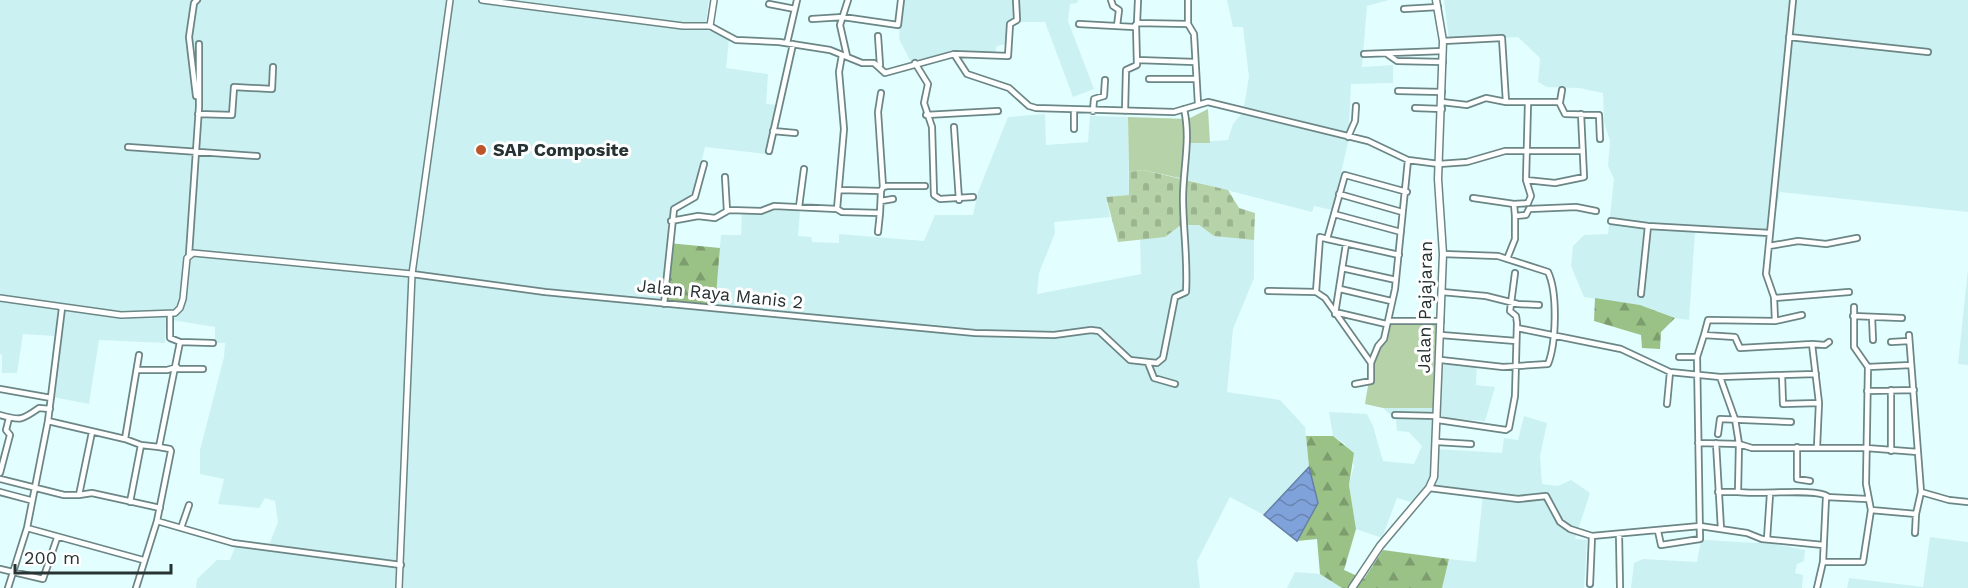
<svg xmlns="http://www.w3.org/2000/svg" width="1968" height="588" font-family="'Work Sans',sans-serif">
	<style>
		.built { fill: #ccf1f2 }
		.grass { fill: #b6d2a8 }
		.forest { fill: url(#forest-firs) }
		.cemetery { fill: url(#cemetery-stones) }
		.water { fill: url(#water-waves); stroke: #6580a8; stroke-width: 1.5 }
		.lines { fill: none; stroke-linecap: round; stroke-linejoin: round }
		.minor-casing { stroke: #6c8686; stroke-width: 8 }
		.tertiary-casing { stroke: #6c8686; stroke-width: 8 }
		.secondary-casing { stroke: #6c8686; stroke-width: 9 }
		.minor { stroke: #fff; stroke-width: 4.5 }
		.tertiary { stroke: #fff; stroke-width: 5 }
		.secondary { stroke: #fff; stroke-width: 6 }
		.poi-dot { fill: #bc562a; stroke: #fff; stroke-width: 2 }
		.labels { text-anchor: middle; stroke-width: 6; stroke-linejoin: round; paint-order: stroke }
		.poi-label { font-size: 18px; font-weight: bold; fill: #273232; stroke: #fff; text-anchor: start }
		.street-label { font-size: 18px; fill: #273232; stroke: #fff }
	</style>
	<defs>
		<pattern id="forest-firs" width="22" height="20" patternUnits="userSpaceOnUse" patternTransform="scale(1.5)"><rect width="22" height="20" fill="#9ac186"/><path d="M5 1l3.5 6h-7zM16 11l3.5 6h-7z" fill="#7e9d6e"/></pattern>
		<pattern id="cemetery-stones" width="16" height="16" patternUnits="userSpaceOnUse" patternTransform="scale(1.5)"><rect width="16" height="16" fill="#b6d2a8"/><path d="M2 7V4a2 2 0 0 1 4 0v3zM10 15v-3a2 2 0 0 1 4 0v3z" fill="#9cb591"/></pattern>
		<pattern id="water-waves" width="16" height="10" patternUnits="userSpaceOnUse" patternTransform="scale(1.5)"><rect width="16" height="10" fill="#80a2da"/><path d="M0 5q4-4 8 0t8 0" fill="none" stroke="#6985b1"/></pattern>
	</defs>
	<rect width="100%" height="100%" fill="#e2feff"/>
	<!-- built -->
	<path class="built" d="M0,0h709l-4,29 24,10 -3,29 42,6 -2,30 15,1 -14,49 -62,-7 -12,53 -22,10 -6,91 50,4 6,-70h20l1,-23 58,-2 -2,26 13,1 1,5 27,1v-9l85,7 11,-26h38l5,-23 30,-75 37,-3 1,31 42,-3 2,-26 38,1 1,78 -23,2 4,20 -56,5 1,11 -16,40 -2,21 104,-20 -1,-35 25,-2 16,-12h18l15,11 40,4v38l-21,51 -6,63 53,8 25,27 4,40 -45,48 -34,-18 -33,64 3,27h-1004l1,-9 20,-19h13l6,-16 31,6 11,-28 -3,-21 -10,-3 -6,10 -41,-4 6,-25 -24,-5v-24l24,-93 1,-14h-10v-16l-49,-8 -1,24 -66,-3 -10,64 -41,-8 6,-60 -31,-2 -6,39h-15v-18l-2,-1z
		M901,0h177l-1,3 -7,1 -2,17 26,68 -21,8 -28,-75h-36l-2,22 -10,2 -3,9 -40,-5 -42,14 -13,-25z
		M1227,0h162l-22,6 -5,61 31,-2v18l-42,1 -3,59 -16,67 -18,-4 -2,6 -128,-33 5,-36 39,-3 5,-16 10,-12 6,-35 -6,-50h-10z
		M1444,0h524v212l-188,-20 -9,46 -76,-6 -6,88 -14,-2 -35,-13 -56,-8 -13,-31 2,-20 11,-11 24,-1 6,-55 -6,-13 2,-25 -6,-19 -1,-29 -24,-5 -32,-1 -9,-5 2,-24 -22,-21 -69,3z
		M1968,269v96l-10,-1z
		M1477,364l-1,21 19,2 -10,34 -45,-3 -2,31 64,4 2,-15 14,2 6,-24 23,7 -7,33 2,28 16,2 13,-6 19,13 -15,46 12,1 -3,48h-142l7,-29 27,3 7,-68 -31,-2 -26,-8 -15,18 -14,-4 -15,40 -26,-9 -7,-44 5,-19 -9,-22 -12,-8 -4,-24 38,2 6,12 10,35 31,3 8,-18 -13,-14 -12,-1 -1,-11 -13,-12h51l2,-43z
		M1930,537l38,5v46h-121l2,-10 74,9z
		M1706,540l51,3 2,-2 46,9 -1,11 -7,3 -2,9 8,2 -1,13h-171l3,-25 9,-4 54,3 4,-21z
		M1295,572l25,2 22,14h-55z"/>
	<!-- grass -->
	<path class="grass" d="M1208,109l2,34h-21l-5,36 -41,-9 -14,2 -1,-55 60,2z
		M1390,324l46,1 -1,83h-52l-18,-4c3,-19 6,-36 14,-53 4,-10 8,-16 11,-27z"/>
	<!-- forest -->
	<path class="forest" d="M668,243l52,5 -5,58 -50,-5z
		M1595,298l45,7 35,13 -14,14 -1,17 -18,-1 -1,-13 -47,-14z
		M1306,436h27l21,17 -5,32 7,44 -12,41 20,9 19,-29 66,9 -7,29h-100l-22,-14 -3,-35 -20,2 21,-38 -9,-36z"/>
	<!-- cemetery -->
	<path class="cemetery" d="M1143,170l85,20 11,18 16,5 -1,27 -40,-4 -15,-11h-18l-16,12 -47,5 -12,-45 23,-2v-23z"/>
	<!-- water -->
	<path class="water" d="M1309,467l9,36 -21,38 -33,-26z"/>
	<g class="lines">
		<defs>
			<path id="minor" d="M1111,0l2,6 6,4 -2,16
				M1188,0v24l6,10 4,70
				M769,4l26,5
				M1404,9l34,-2
				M812,19l31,-2 55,8 3,-25
				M1137,23l1,-23
				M1079,24l55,3 3,-4 51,1
				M710,26l26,14 43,2 51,8 32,13h12l11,10 69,-19 13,20 42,14 20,18 7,2 138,4 34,-10 160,39 40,19 31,4 28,-2 38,-11h77
				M878,36l2,29
				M1789,37l139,15
				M1443,41l59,-3 4,64h53l6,12 34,1 1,24
				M787,43l10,-43
				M954,54l54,2 2,-32 7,-4 -1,-20
				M1364,54l79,-3
				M1387,54l10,7 46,1
				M847,56l-7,-31 8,-25
				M1137,60l58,2
				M915,63l13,21 -4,19 8,24 2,68 6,4 33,-2
				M1149,79h46
				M1398,91l44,1
				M881,93l-3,19 5,75
				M196,96l-7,-59 5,-34 3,-3
				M1442,102l25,3 19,-7 20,4
				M1560,102l2,-12
				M1415,108l27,1
				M1074,110v19
				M1093,111l1,-12 10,-3 1,-16
				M1125,111l1,-41 11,-5 -1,-40
				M198,114l34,1 2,-28 38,2 1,-22
				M926,115l72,-4
				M954,127l5,73
				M773,131l22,2
				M1348,137l7,-16 1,-15
				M128,147l129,9
				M769,151l24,-107
				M725,177l2,34
				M1526,180l29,3 29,-6 -3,-63
				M840,190l41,1
				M881,191l2,-4 4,-1h38
				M1339,194l63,18
				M1473,198l41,6
				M881,201l12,-2
				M799,207l5,-38
				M837,209l7,-80 -5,-57 3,-17
				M880,213l1,-22
				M1334,214l67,18
				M1515,216l-1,-12 14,-1 3,-7 -5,-16 2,-77
				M671,221l27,-5 17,2 14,-8 32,1 13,-5 63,3 5,3 38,1 -2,19
				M1611,221l37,5 122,7
				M1769,246l29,-5 28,3 31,-6
				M189,254l10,-147v-63
				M1399,255l-72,-16 18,-64 62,17
				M1507,259l8,-20v-23l11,-1 3,-6 47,-2 20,4
				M1342,268l54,12
				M412,274l133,18 430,41 79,2 37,-5 8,1 31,29 27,3 6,-5 12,-61 11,-5c2,-32 -3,-63 -3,-94 0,-30 8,-59 1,-89
				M1340,289l51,12
				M1268,291l48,1
				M1316,292l9,6 46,65
				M1316,292l4,-55 7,2
				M1442,292l44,4 32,8 21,1
				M1641,294l7,-68
				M1774,298l75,-6
				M664,304l10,-95 21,-12 9,-33
				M1335,312l51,12
				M1335,314l11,-70
				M1853,316l49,2
				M1872,317l1,23
				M1388,321h53
				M1775,321l-1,-24 -8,-23 27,-274
				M1517,328l104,21 49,23 50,5 15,42 4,25 13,4h114l52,4
				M1441,335l75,6
				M1704,335l4,-15 67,1 27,-6
				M1909,335l12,157
				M180,342l33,1
				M1891,342l18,-1
				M1812,344l13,1 4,-3
				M1679,357h18l7,-22 31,2 5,11 72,-4 7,59 -2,44
				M1441,360l62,7 45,-3c8,-20 10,-71 0,-92l-50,-16 -55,-2
				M1148,363l6,15 21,6
				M1868,367l43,-2
				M176,369h27
				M137,370h30l10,-3
				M1782,375l34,-1
				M1720,377l62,-2 1,29 36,-1
				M1355,384l16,-3v-18l7,-17 6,-7 11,-50 13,-129
				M0,389l51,9
				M1867,391l47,-1
				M1667,404l3,-32
				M0,415c21,6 22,5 39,-7l11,1
				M1395,415l42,1
				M1438,420l68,10 3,-2 6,-32 2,-73 -1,-7 -6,-5 5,-38
				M48,421l77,18 14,-84
				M1718,434l2,-15 71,3
				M125,439l16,6
				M1437,442l34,2
				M1698,443l41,1 -1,48c20,3 78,-4 89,4
				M1716,443l5,86
				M1797,447v32l13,2
				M1891,451v-61
				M0,473l10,-38 -4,-5 3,-12
				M0,479l64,16h15l13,-63
				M1429,488l89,11 28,-3 14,26 10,7 22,7 108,-10 47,7 15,6 61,6
				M0,492l30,8
				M1718,492h20
				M79,495l13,-2 68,15
				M130,502l11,-57 18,2
				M1871,510l45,4 5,-22 28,8 19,2
				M157,521l76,22 168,22
				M27,528l116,32
				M181,528l8,-23
				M1658,531l3,14 39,-6 -3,-182
				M1915,533l1,-19
				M1619,535l1,52
				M1767,539l3,-45
				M1823,562h40l8,-52 -5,-26 2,-117 -14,-20v-40
				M0,569l43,10 14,-41
				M1590,584l2,-48
				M8,588l19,-60 21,-107 14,-113
				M136,588l21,-67 14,-70 -1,-2 -11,-2 21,-105 -10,-4v-24
				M1817,588l6,-26 3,-65 41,2"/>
			<path id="tertiary" d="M482,0l201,26h27l4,-26
				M0,298l121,17 54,-2 5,-5 3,-9 4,-41 6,-5 219,21
				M399,588l13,-314 38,-274"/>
			<path id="secondary" d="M1352,588l28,-42 49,-58 5,-11 9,-223 -5,-75 5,-138 -7,-41"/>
		</defs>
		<!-- minor casing -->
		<use href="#minor" class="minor-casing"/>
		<!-- tertiary casing -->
		<use href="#tertiary" class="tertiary-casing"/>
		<!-- secondary casing -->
		<use href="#secondary" class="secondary-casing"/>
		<!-- minor -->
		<use href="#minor" class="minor"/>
		<!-- tertiary -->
		<use href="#tertiary" class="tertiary"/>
		<!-- secondary -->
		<use href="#secondary" class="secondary"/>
	</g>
	<!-- markers -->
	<circle class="poi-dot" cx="481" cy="150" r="6"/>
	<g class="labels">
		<!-- poi labels -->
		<g class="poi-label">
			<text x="493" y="156">SAP Composite</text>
		</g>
		<!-- street labels -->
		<g class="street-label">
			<text transform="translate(720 294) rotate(6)" y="6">Jalan Raya Manis 2</text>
			<text transform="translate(1425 307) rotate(-89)" y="6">Jalan Pajajaran</text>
		</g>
	</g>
	<!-- scale -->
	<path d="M15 564v9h156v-9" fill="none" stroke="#273232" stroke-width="3"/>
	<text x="24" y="564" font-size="18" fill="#273232" stroke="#ffffff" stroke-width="4.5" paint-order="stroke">200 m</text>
</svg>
